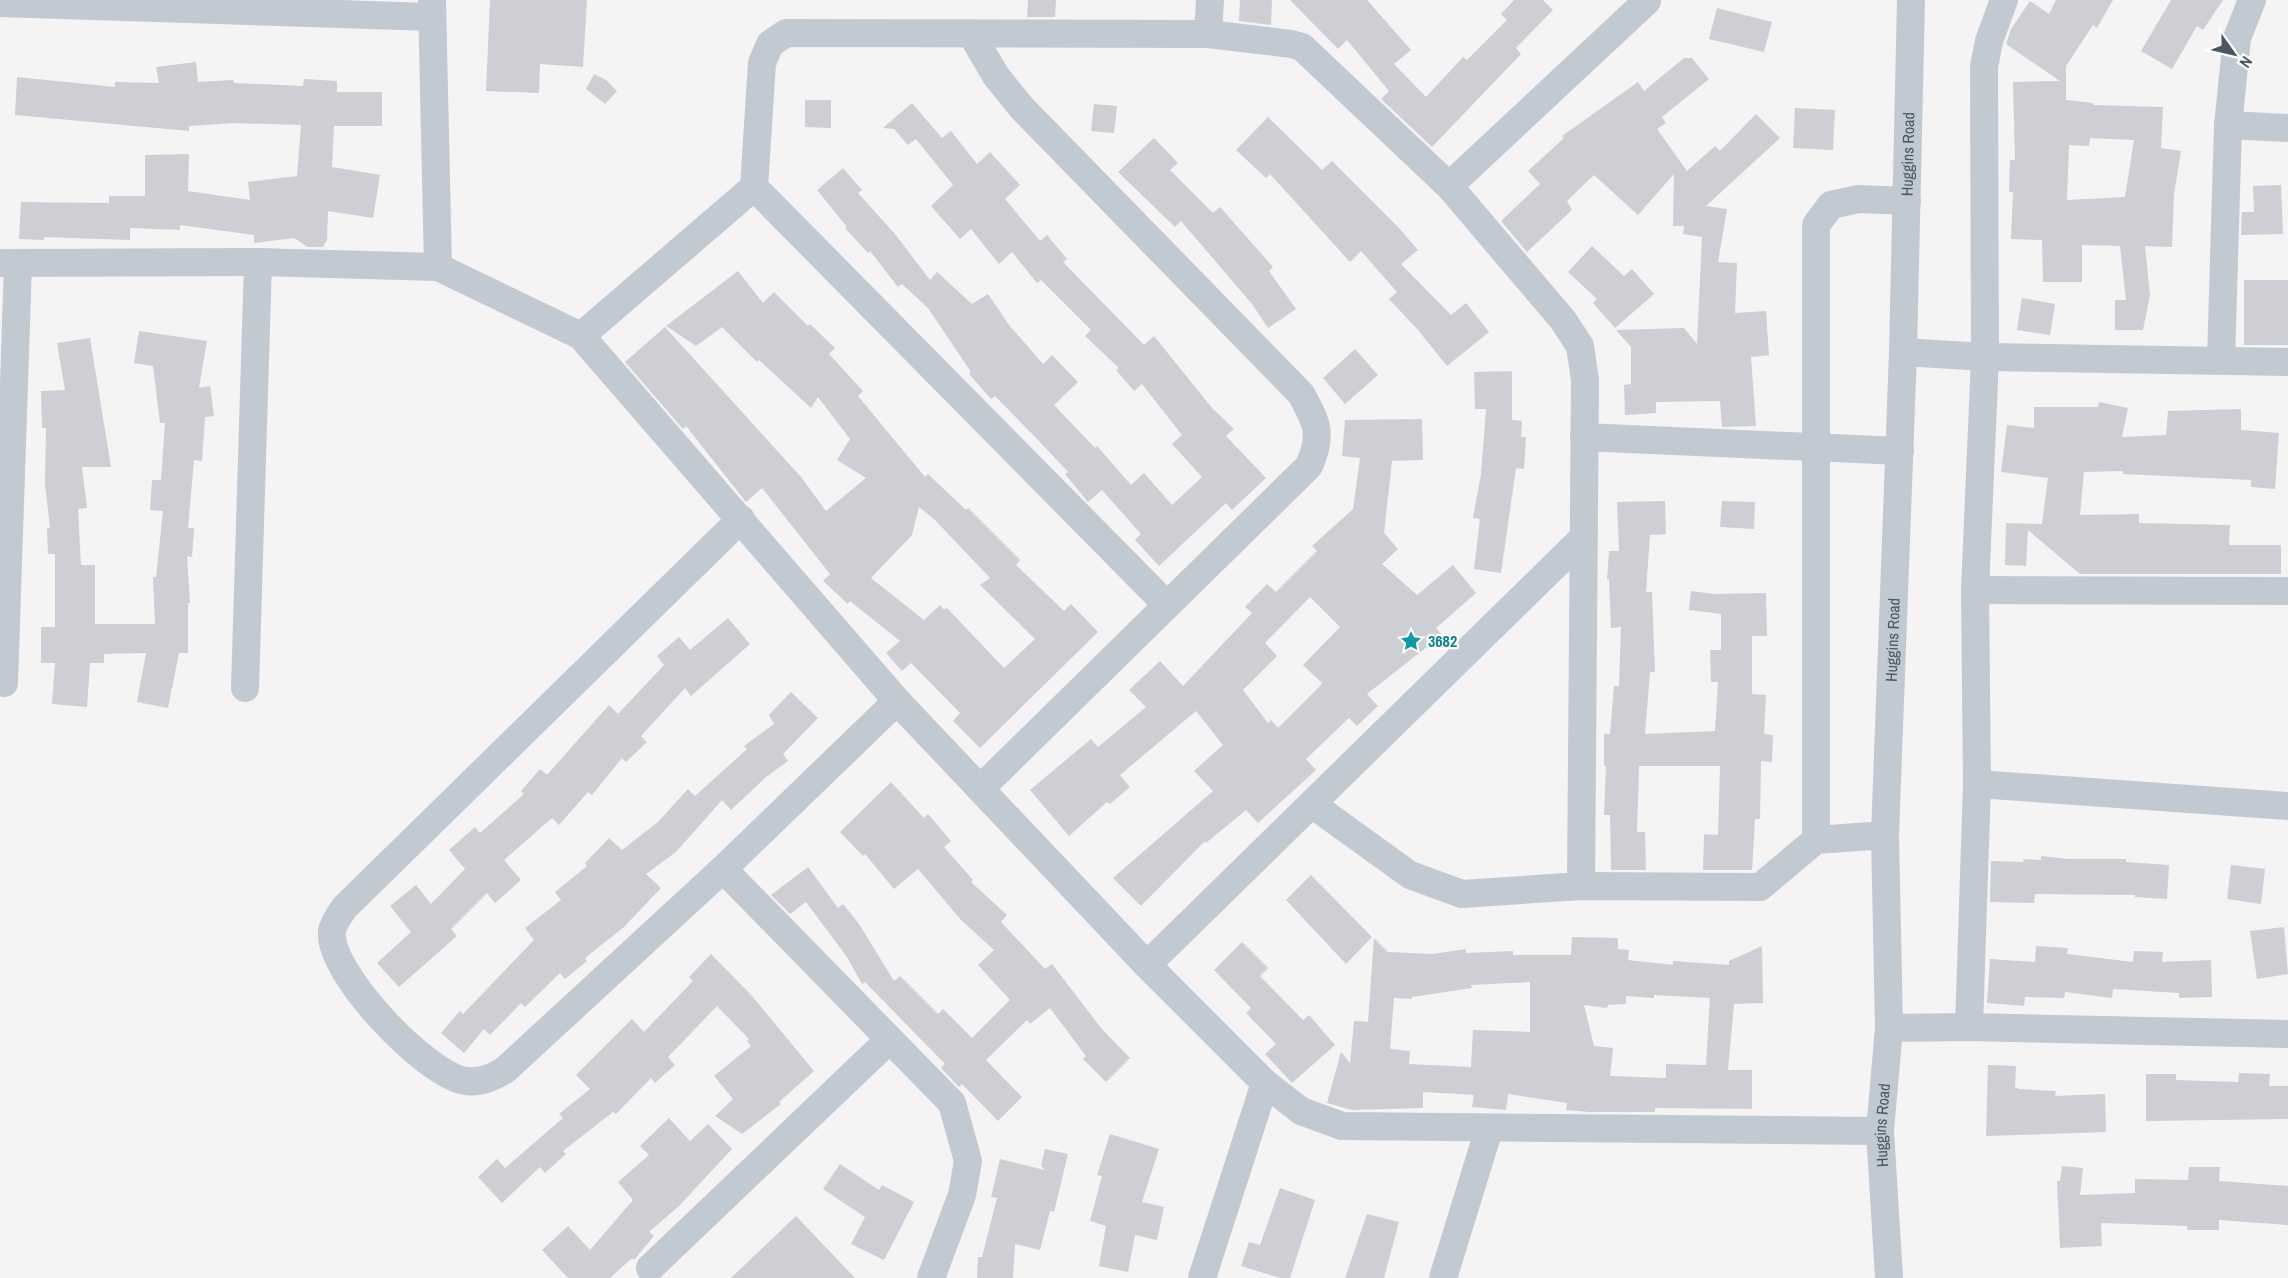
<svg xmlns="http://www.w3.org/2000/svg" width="2288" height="1278" font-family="'Archivo Narrow',sans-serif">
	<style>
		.building { fill: #cdcfd5; fill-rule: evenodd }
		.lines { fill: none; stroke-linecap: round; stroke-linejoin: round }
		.minor { stroke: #c1cad2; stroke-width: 28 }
		.labels { text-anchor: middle; stroke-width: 4.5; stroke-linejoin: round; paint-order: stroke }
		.street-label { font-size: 16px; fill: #4a5661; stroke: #fff }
		.culture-label { font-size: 16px; font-weight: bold; fill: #0d838f; stroke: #fff; text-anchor: start }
	</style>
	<rect width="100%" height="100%" fill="#f5f3f3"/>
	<!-- building -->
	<path class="building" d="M490,0h97l-4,67 -43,-3 -1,29 -53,-2z
		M1028,0h28l-1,17h-28z
		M1240,0h32l-1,25 -32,-4z
		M1290,0h77l44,50 -17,14 32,33 37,-40 4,3 40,-40 -6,-6 13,-14h29l10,10 -37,38 5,6 -89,93 -51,-48 8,-8 -42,-51 -9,9z
		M2056,0h57l-16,28 -4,-3 -27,41v34l27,3v2l70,2 -2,41 20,3 -7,43 -2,53 -27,-1 5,49 -7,35h-28v-30h11l-6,-54 -38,-1v37h-39l-1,-42 -31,-1 2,-47h-4l1,-32h5l-2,-78 47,-1 -54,-37 5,-15 19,-28 19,13zM2090,138l44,2 -9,57 -58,3 2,-55 20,1z
		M2171,0h52l-20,30 -6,-4 -25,43 -31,-18z
		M1717,8l55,14 -8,30 -55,-13z
		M1684,58h8l17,21 -47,38 4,6 -9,6 30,42 28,-25 5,5 36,-37 24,24 -74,68 21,3 -9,53 19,1 -2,50 31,-2 3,44 -18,2 5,69 -34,1 -2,-26 -64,1v11l-31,2 -1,-30 7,-1v-37l-15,-17 68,-2 13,16 5,-107 -19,-3 1,-8h-11l1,-52 -36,41 -44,-40 -27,26 5,9 -45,42 -26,-31 39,-37 -12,-13 36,-33 -2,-2 76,-54 6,9z
		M196,62l2,20 35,-2 1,3 69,3 1,-7 33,2v11h45v34h-48l-2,41 48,8 -7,43 -45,-7 -1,29 -4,7h-15l-14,-9 -40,5v-8l-74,-10v5l-50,-2v12l-86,-3v3l-25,-1 2,-37 88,1v-7h36v-41l44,-1 -1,37 62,9 -2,-18 49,-6 4,-51 -68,-2 -44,3v5l-174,-16 2,-38 98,10v-5l44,1 -3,-16z
		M594,74l12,6 11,11 -12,13 -19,-15z
		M805,100h26v28l-26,-1z
		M912,103l30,35 9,-7 26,33 13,-12 30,33 -15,14 35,42 7,-6 20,24 -4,3 81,83 10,-9 58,72 22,21 -8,7 40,42 -34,32 -6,-7 -67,63 -24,-26 6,-6 -39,-44 -14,12 -23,-28 3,-2 -29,-31 -44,-45 -4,3 -22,-25 2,-2 -43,-64 -26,-24 -4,3 -28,-36 -2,2 -23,-25 2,-1 -30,-37 26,-22 19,22 -4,3 37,41 35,46 7,-8 35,32 16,-10 21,31 34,39 9,-9 26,27 -24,23 41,43 2,-2 34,39 13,-12 28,32 30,-28 -30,-33 10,-9 -40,-51 -8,7 -18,-21 3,-2 -34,-32 6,-6 -50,-50 -4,3 -25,-31 -13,12 -28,-35 -11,10 -29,-33 22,-21 -37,-46 -8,6 -14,-16 -11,-1z
		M1094,104l23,2 -3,27 -23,-2z
		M1795,108l40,2 -2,40 -40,-2z
		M1268,117l54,53 10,-9 67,67 19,22 -17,14 50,51 15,-12 23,29 -42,34 -29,-36 -29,-31 8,-7 -36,-41 -11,11 -80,-88 -4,4 -30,-28z
		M1154,138l24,25 -8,7 43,43 7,-6 53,60 -4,4 27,38 -28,19 -16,-24 -71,-83 -6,6 -57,-55z
		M2281,185l2,49 -42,1 1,-23h12l-1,-26z
		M1592,246l32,30 8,-7 22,25 -39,34 -22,-25 4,-4 -29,-27z
		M738,271l25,32 11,-11 34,34 2,-2 25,24 -6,6 34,37 -5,5 67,81 3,-3 38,36 2,-2 52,52 -4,5 48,46 7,-7 27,28 -118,116 -27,-27 7,-8 -49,-50 -9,8 -16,-18 14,-12 -50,-40 -2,3 -25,-23 7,-7 -68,-86 -16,14 -60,-76 -3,3 -58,-67 40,-35 136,150 25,34 40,-33 -29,-18 13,-21 -32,-42 -7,11 -52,-48 -2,2 -35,-35 -26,19 -30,-20zM919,507l15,12 56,59 -10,7 55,54 -31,29 -57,-60 -3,2 -4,-5 -16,15 -53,-42 41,-43z
		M2244,280h44v65h-44z
		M2022,298l33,6 -5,31 -33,-5z
		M139,331l68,10 -8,47 11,-2 4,30 -9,1 -3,44 -8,-1 -6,68h6l-2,29 -5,-1 3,47h-2v50h-9l-11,55 -31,-6 9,-49 -42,1v9h-14l-3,44 -35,-3 3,-41h-14v-36h14v-73h-7l-1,-26h3l-5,-44 1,-56h-4l-1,-37 24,-1 -8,-47 33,-5 21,129h-29l5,41 -9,1 3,56h14v59h60l-2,-47h3l7,-66 -13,-1 2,-30h9l4,-57h-5l-7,-57 -19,-3z
		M1355,349l23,26 -33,29 -22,-26z
		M1512,371v49l10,1 -1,16h5l-2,32 -8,-1 -15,105 -27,-4 6,-50 -7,-1 8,-44 5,-65h-11l-1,-37z
		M2099,402l29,6 -6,29 44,-2 2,-24 73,-2v21l38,3 -4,56 -24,-2v-7l-128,-6v-3l-39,1 -4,43 59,-1v9l91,2 -1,20h52v29h-201l-52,-44 -2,36 -21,-1 1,-42 36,1 6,-46 -47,-6 6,-47 27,3v-21h64z
		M1422,419l1,41 -31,1 -8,72 14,16 -16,15 35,31 36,-30 23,28 -40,35 6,7 -75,59 11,12 -21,20 -8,-8 -43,41 10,11 -58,53 -12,-13 -40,33 -1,-2 -64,65 -28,-28 100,-87 -19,-20 29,-26 -27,-34 -76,64 10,12 -20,17 -3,-2 -38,34 -39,-46 61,-51 7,8 48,-40 -17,-17 31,-29 23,25 69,-73 -7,-6 22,-23 9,8 41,-41 -5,-5 41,-37 7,-51 -18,-2 3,-36zM1310,597l30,30 -37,38 19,18 -2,3 -42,42 -7,-8 -3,3 -25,-33 34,-34 -12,-13z
		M1665,501l1,33 -16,1 -4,57h6l3,80h-5l-5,62 70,-3 3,-49h-7l-1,-32h11v-36l-32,-4 2,-19 23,3 52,-1 1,43h-15v58l14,1 -2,39 9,1 -1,27 -11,-1 -1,58h-5l-3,51h-49l1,-36 14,1 2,-69h-81l-2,66h8l1,38h-35l-1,-55h-6l2,-49h-2v-32h6l4,-48h5l2,-59 -10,1 -2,-49h-2l2,-28h10l-2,-49z
		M1722,501l33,1 -1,27 -34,-2z
		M728,618l22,26 -59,52 -6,-8 -44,48 6,6 -21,20 -4,-4 -30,37 -4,-3 -29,33 -7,-7 -48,42 17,20 -26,23 -8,-10 -36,36 6,7 -58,51 -22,-24 34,-31 -21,-26 26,-21 15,19 34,-35 -16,-19 26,-23 5,6 44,-39 -3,-3 19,-22 7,6 62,-70 9,9 46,-49 -7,-9 22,-19 11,13z
		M791,692l27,26 -35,36 5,7 -22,16 -35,33 -9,-10 -46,52 -30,22 15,14 -37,39 -39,31 2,3 -22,18 -5,-6 -35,34 -4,-4 -31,32 -6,-6 -20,24 -23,-20 19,-22 3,3 71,-74 -9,-12 36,-28 -6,-8 32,-26 -2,-3 24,-25 13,12 36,-28 30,-33 7,7 52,-47 -3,-3 30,-22 -5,-9z
		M891,782l33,36 4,-4 23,27 -7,6 29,33 -2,2 36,33 -6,7 44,47 7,-5 49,64 29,30 -24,24 -23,-23 3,-3 -36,-48 -20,16 -3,-4 -41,40 36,37 -24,24 -36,-37 -3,3 -18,-19 4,-4 -80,-82 -3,2 -15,-27 -41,-55 -16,12 -19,-19 37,-28 30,41 5,-4 16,20 35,57 6,-5 38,38 5,-5 29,29 38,-38 -32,-35 16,-15 -33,-30 -43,-51 -24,20 -29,-35 -2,2 -23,-24z
		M2041,856l27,3h58v3l43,3 -2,34 -32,-2v-2l-100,-1 -1,9 -44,-1 1,-41 32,1 1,-3 17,1z
		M2231,865l34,4 -4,35 -34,-5z
		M1311,875l61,62 -26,27 -60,-64z
		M2284,927l4,47 -31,5 -7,-48z
		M1572,937l46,1v11l11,1 -1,10 45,5v-4l56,4v-4l33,-15 1,57 -29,1 -6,66h24v39l-97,-1v4h-66l-23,-2 1,-7 -59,-9 -2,16 -34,-3 2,-12 -51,-3v16l-71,2 -25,-7 14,-51 9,11 4,-42 14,1 6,-84 14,14 45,2 33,-5v4l47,-2v4h58zM1530,982v50l-57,-2 -2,37 -62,-3 1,-13 -20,-2 4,-51 18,1v-2l60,-9 -1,-3zM1654,995l56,3 -4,67 -40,-1v14l-56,-2 3,-28 -19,-2 -10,-41 23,3 1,-3 18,-1v-8l28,2z
		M1242,942l26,26 -8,8 43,44 6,-5 26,30 -43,38 -27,-29 11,-10 -30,-31 5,-5 -37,-38z
		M2036,946l32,2 -1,6 66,8 1,-11 29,1 -1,10 49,-2 1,37 -33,1v-5l-66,-4 -1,9 -47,-6 -1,6 -39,-1 -1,9 -37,-3 3,-44 45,3z
		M711,954l41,42 62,75 -35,31 2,2 -39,30 -27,-18 18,-17 -19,-23 37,-30 -4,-5 2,-2 -32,-33 -49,51 7,8 -20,18 -4,-5 -35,36 -3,-2 -50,39 3,3 -21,19 -5,-6 -38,36 -24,-26 19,-18 8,9 58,-50 -4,-4 31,-25 -14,-14 56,-56 12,13 49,-51 -4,-4z
		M1988,1065l28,1 -1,21 4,2 37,2 -1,5 50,-2 1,38 -120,4z
		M2239,1073l31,1 -1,12h19v33l-142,2v-47h30v6l62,2z
		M669,1118l21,23 18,-17 24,25 -53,57 -30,26 5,4 -20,24 -2,-2 -22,20h-42l-26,-28 26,-24 22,24 43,-50 -15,-18 31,-27 -9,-9z
		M1110,1134l49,15 -17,53 22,5 -7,33 -22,-5 -7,37 -29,-6 7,-40 -16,-5 12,-45 -5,-1z
		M1045,1149l23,5 -14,58 -4,-1 -10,39 -25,-6 -2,34h-36l1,-21h4l15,-59 -6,-1 9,-38 45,11 -4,-4z
		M840,1164l39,26 3,-5 32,17 -30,58 -33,-16 14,-27 -42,-28z
		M2062,1166l21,2 -3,27 55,-2v-14l53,1 1,-13h31l-1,14 69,5v39l-69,-5v10h-32v-4l-86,-3 1,23 -42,2 -3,-67h3z
		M1280,1188l35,12 -25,78h-10l-39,-12 8,-24 11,3z
		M1367,1214l32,8 -15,56h-39z
		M796,1216l59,62h-124z"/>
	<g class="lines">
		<!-- minor -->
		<g class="minor">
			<path d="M432,0l6,267"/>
			<path d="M0,3l431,14"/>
			<path d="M1208,34l2,-34"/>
			<path d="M972,35l24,41 25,31 280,287c16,29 22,40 8,72l-328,322"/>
			<path d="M2228,125l60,3"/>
			<path d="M1449,186l198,-185"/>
			<path d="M754,187l413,418"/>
			<path d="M0,263l258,-1 180,5 143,69 316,365 250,264 118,118 36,28 41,15 538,5"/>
			<path d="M581,336l173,-149 8,-124 8,-19 16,-11 422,1 83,10 11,3 147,139 114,134 17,26 5,34 -4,506"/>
			<path d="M1903,352l82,5 303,5"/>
			<path d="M2221,360l7,-235 9,-87 15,-38"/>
			<path d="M1584,437l316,14"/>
			<path d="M741,519l-396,388c-5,7 -11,15 -13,24 -5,41 95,145 134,150 15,2 27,-4 39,-11l218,-201 174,-168"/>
			<path d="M1975,590l313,1"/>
			<path d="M4,683l14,-419"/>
			<path d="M245,688l13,-426"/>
			<path d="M1977,784l311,22"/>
			<path d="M1313,805l97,70 52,19 119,-8 179,1 56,-47 69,-5"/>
			<path d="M1816,840v-615l15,-20 27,-6 49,2"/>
			<path d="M723,869l229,234 16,58 -6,34 -31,83"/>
			<path d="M1147,965l436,-427"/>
			<path d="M1969,1027l8,-243 -2,-194 10,-233 -1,-290 5,-26 15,-41"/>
			<path d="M1889,1028l80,-1 319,7"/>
			<path d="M650,1268l238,-227"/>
			<path d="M1202,1278l63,-195"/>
			<path d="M1443,1278l46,-149"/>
			<path id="s1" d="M1889,1278l-9,-147 9,-103 -4,-193 18,-483 8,-352"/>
		</g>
	</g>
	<!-- icons -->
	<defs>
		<symbol id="sight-bare" viewBox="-9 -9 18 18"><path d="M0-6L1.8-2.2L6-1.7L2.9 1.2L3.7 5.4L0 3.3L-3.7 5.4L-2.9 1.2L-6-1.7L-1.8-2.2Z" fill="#0f9aa8" stroke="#fff" stroke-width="2.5" paint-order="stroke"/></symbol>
	</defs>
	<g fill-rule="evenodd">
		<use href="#sight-bare" x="1396" y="626" width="30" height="30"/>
	</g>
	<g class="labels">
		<!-- street labels -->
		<g class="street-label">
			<text dy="6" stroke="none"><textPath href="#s1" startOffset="1125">Huggins Road</textPath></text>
			<text dy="6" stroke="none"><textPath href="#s1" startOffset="639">Huggins Road</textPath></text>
			<text dy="6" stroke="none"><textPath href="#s1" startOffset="153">Huggins Road</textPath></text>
		</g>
		<!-- culture labels -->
		<g class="culture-label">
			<text x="1428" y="647">3682</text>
		</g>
	</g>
	<!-- north arrow -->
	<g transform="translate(2234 54) rotate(124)" stroke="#ffffff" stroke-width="4.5" paint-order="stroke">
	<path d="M0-4.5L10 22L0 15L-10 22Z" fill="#4a5661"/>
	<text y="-9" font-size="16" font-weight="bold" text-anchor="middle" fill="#4a5661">N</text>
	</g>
</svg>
